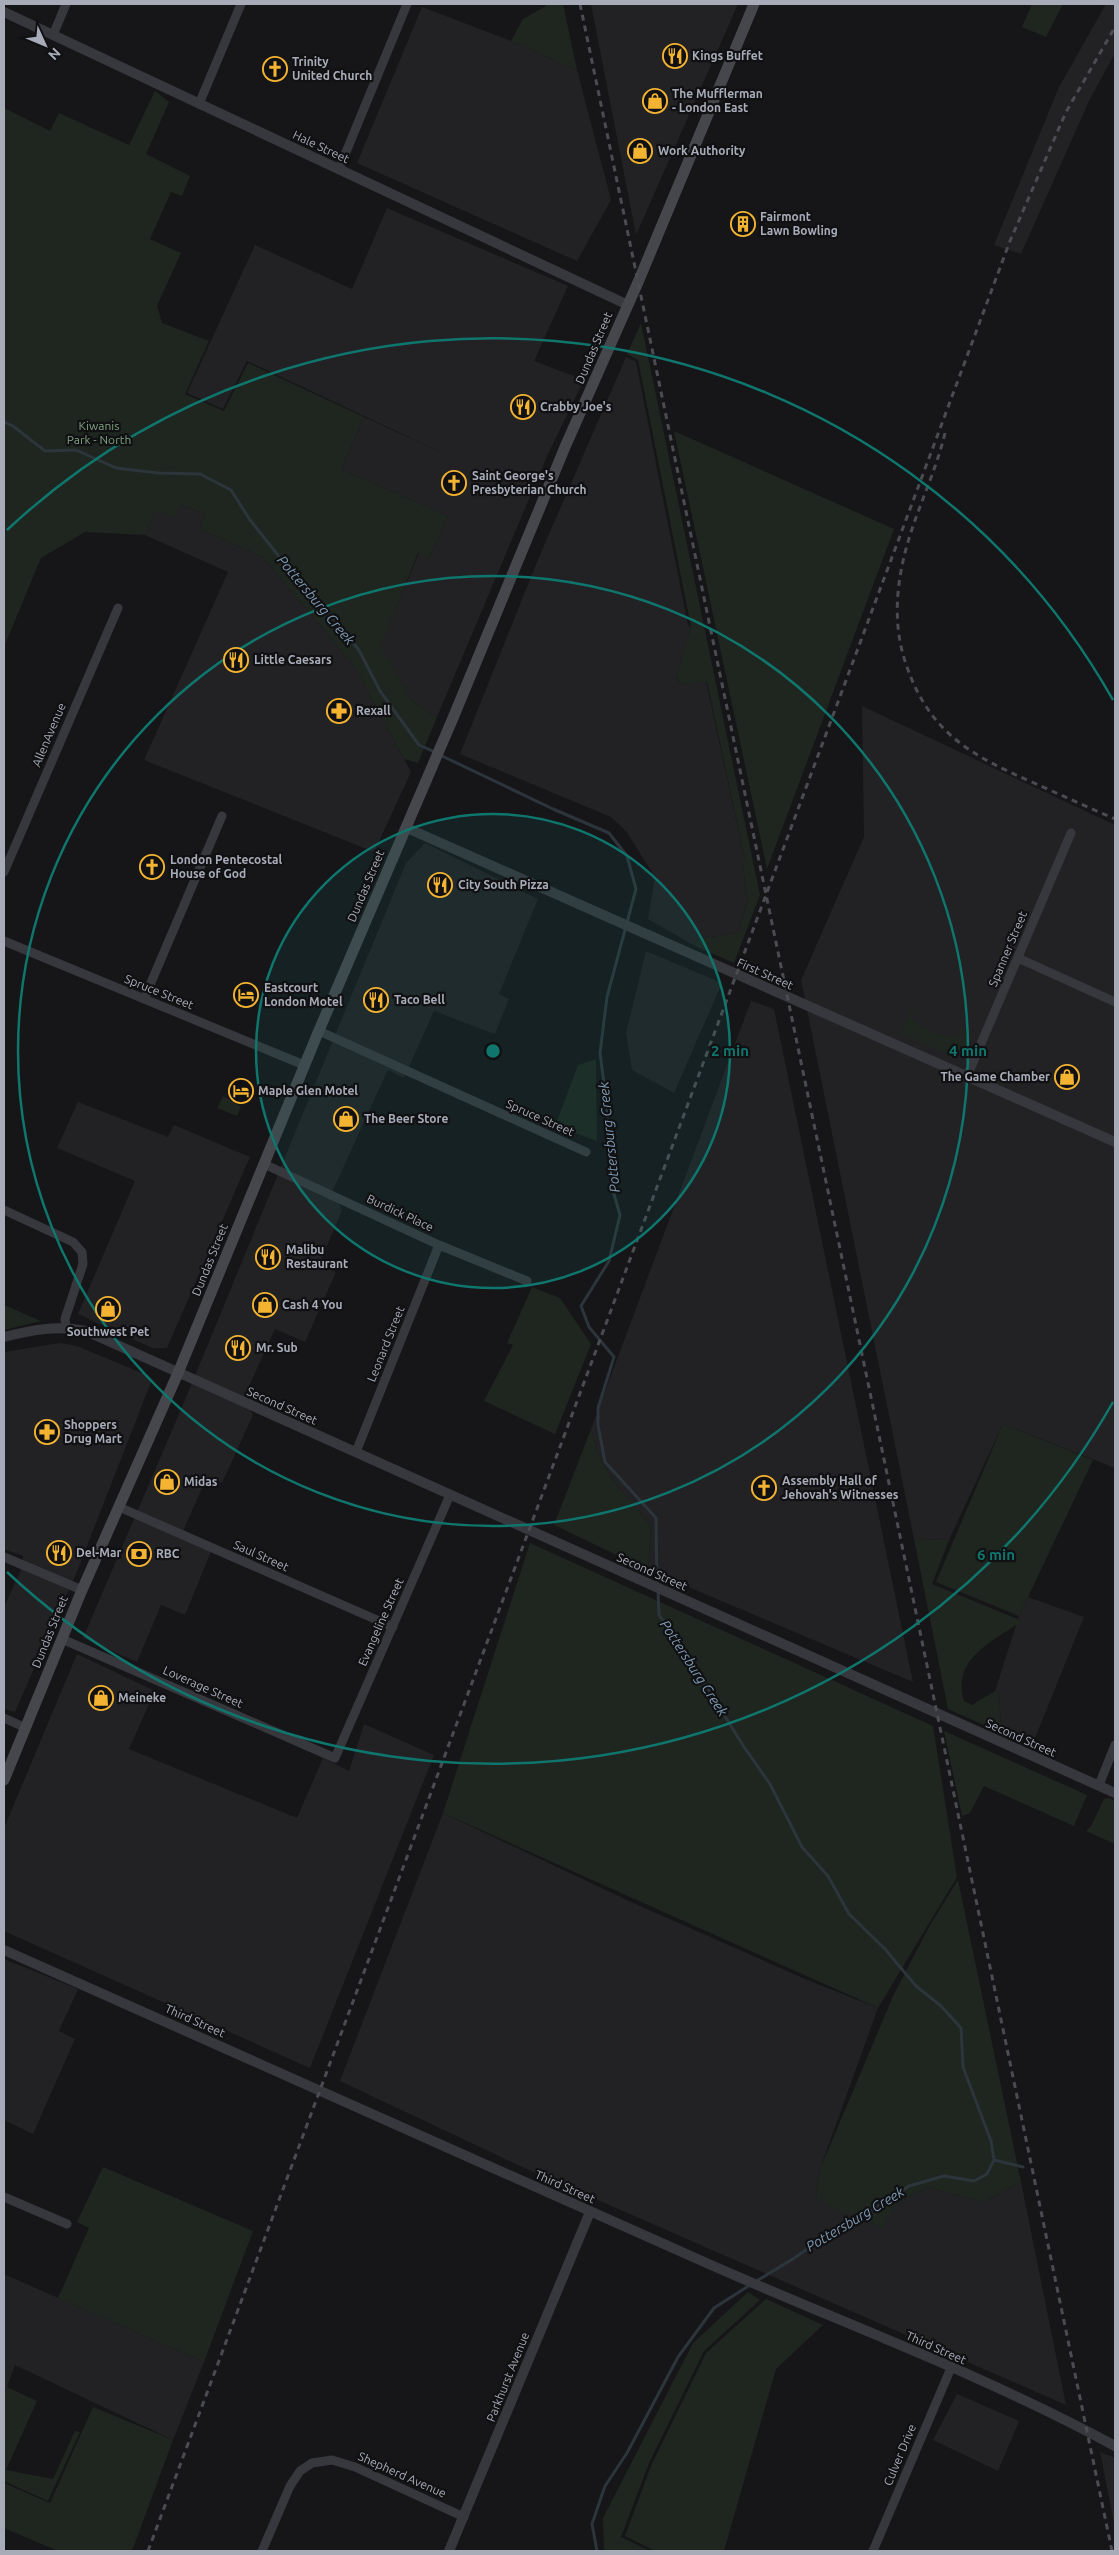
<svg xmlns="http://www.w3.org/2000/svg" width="1119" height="2555" font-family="Ubuntu,sans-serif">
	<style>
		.built { fill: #222225 }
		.green { fill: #1e261f }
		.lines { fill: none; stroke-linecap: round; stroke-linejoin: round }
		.stream { stroke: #2c353c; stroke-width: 3 }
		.minor { stroke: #37383d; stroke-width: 9 }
		.tertiary { stroke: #37383d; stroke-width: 10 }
		.secondary { stroke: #45474d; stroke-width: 11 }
		.rail { stroke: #4a4c52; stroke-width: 3; stroke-dasharray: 6 5; stroke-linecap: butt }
		.ring { fill: none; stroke: #0f766e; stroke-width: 2.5 }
		.labels { text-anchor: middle; stroke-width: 4.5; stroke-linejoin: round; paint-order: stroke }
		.poi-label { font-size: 12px; font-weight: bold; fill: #a7acb8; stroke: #111113; text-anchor: start }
		.street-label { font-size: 12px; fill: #a7acb8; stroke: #111113 }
		.park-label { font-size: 12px; fill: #7ea381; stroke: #111113 }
		.water-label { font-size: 14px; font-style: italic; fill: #7e9ab3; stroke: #111113 }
		.centre { fill: #0f766e; stroke: #111113; stroke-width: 2.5 }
		.ring-label { font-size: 15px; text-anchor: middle; font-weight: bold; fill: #0f766e; stroke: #111113; stroke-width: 4.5; stroke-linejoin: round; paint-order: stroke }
	</style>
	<rect width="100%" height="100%" fill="#161618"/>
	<!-- built -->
	<path class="built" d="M591,4h147l-102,231z
		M1106,4h9v49l-26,48 -68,153 -27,-9 65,-158z
		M422,7l89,34 66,29 34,130 -34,61 -220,-98z
		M387,208l181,78 -34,75 50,19 -36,74 -111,263 -25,-16 -32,-55 39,-93 10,5 19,-42 -107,-47 23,-52 83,38 -200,-94 -24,48 -36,-16 68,-148 97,44z
		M626,357l10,5 52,263 3,2 -15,50 5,7 25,-3 39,179 -3,2 6,39 -10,31 -41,8 -2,6 -47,-27 7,-42 -29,-46 -15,-14 -151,-63 79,-197z
		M180,504l25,10 -6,15 64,28 91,109 57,106 -37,80 -230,-92 84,-188 -83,-37 10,-25z
		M862,706l253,119v643l-112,-44 -54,116 -35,-1 -113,-559 63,-143z
		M425,843l113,56 -39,95 10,5 -14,35 -61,-23 -30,67 -16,-8 -2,4 -53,116 9,20 -23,55 17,7 -31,70 -30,-13 -31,68 9,18 -31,68 -15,-6 -24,54 30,13 -3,10 -25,61 -24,-10 -24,57 -54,-24 102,-238 221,-537z
		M646,951l76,32 -48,110 -42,-23 -6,-37z
		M751,1001l23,8 139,673 -265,-112 3,-44 -35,-42 -17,-27 -8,-28z
		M78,1102l90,35 6,-12 76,32 -83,191h-15l-74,-34 57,-133 -78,-33z
		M60,1343l17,3 72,30 2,6 -73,187 -63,143 -11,-3v-102l16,-35 3,-16 -19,-7v-197z
		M1028,1597l56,20 -51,126 -32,-18 -2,-30 -4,-4 24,-75z
		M77,1654l78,37 -26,58 168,69 26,-60 26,13 15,-47 70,31 -124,313 -306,-137v-103z
		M443,1813l188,89 174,77 73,29 -58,161 -4,29 79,6 33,-17 55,15 38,-20 45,223 -546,-239 -180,-85z
		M4,1959l74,30 -19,42 16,8 -42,95 -29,-14z
		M4,2274l200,88 -31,78 -158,-75 -11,30z
		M957,2394l62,27 -21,50 -65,-31z
		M1100,2452l15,6v70z"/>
	<!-- green -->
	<path class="green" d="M546,4h17l14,66 -66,-29 12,-22 23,-13z
		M1032,4h31l-17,33 -24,-10z
		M155,91l14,11 -23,52 44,22 -8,20 -11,-4 -21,47 31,14 -24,53 5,17 47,18 -24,53 39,17 24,-48 116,54 -23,52 107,47 -19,42 -11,-5 -37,93 31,55 25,16 -19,46 -14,-4 -50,-93 -91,-109 -64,-28 6,-15 -25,-10 -5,13 -20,-6 -10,24 -60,-3 -44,26 -37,89v-539l46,23 9,-18 70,32z
		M641,323l119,572 -26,68 -39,-17 2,-6 41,-8 10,-31 -6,-40 3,-1 -38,-178 -26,2 -5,-8 15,-49 -53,-267 -11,-6z
		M674,431l220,98 -127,340z
		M914,1004l1,6 -4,9 21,14 26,5 2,-11 4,2 4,20 -15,8 -53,-24z
		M596,1059l1,82 -42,-15 23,-61z
		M223,1096l18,11 -4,9 -20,-8z
		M532,1287l28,11 31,46 -36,90 -71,-33 29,-56 -6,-2z
		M4,1305l37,16 -37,9z
		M1003,1424l90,36 -74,156 -83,-34z
		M591,1429l8,28 17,27 35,42 -3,44 -94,-45z
		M914,1539l35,1 -17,44 90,37c-29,20 -71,38 -58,80l8,4 23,-14 4,4 2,30 -8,4 -45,-20z
		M530,1543l403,183 24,151 -79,131 -435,-195z
		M944,1731l143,64 -13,31 -90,-40 -14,27 -8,3z
		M1109,1798l6,3v43l-29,-13 5,-5 13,-27z
		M958,1880l63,302 -38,20 -55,-15 -33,17 -12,24 -49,-19 -18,-11 4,-29 74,-175 36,-69z
		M103,2167l150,64 -49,131 -146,-64 31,-70 -12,-6z
		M748,2292l12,8 -56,51 -55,112 -28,74 29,14h-46l-1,-33 90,-175z
		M766,2299l57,26 -47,44 -52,182h-69l-30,-15 26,-70 55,-113z
		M7,2387l30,14 -31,69 47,9 22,-48 5,1 -32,69 -44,-20v-86z
		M93,2407l80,33 -41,111h-74l-54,-23v-45l46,20z"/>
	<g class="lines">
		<!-- stream -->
		<path class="stream" d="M4,422l9,4 32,25 31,-1 40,18 42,5 42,1 31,16 19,30 55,69 37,38 18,25 20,39 39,54 16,7
			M440,755l113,54 56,24 18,23 9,33 -29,108 -7,56 7,54 4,77 9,31 -11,46 -28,45 8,21 25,30 -16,51v17l7,37 51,56 1,67
			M658,1591l1,24 25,35 60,97 26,37 32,63 26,29 21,38 36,35 31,37 25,20 20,22 2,39 28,74 3,19 -7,14 -13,7 -30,-5 -35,10 -44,29 -41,22 -28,20 -41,25
			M994,2160l29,7
			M597,2551l-5,-27 13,-38 22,-33 51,-96 36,-49 36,-23"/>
		<!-- minor -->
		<path class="minor" d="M53,35l13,-31
			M199,104l42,-100
			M339,169l68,-165
			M4,872l114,-264
			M4,941l300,124
			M1018,958l97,44
			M144,999l78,-183
			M319,1031l267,121
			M968,1074l103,-241
			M264,1164l175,81 88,36
			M4,1210l69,32 9,10 1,12 -18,55 1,8
			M356,1452l83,-207
			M119,1507l274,120
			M4,1557l78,33
			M62,1639l273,119 115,-263
			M4,1718l22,10
			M1099,1785l16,-40
			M4,2197l63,27
			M262,2551l28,-65 10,-15 12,-8 20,-3 23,7 109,50
			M873,2551l78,-183"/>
		<!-- tertiary -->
		<path class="tertiary" d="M4,12l624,293
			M407,828l708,314
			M4,1337c28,-7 53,-12 82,-6l1029,462
			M4,1950c233,102 465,208 698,311 137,61 281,113 413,185
			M449,2551l141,-339"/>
		<!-- secondary -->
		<path class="secondary" d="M4,1780l78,-190 96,-217 139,-338 136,-317 112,-271 74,-167 115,-276"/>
		<!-- rail -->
		<path class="rail" d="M580,4l532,2547
			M945,433c-11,46 -34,87 -43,133 -7,34 -7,68 5,101 23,66 65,89 125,115 28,13 56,25 83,37
			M148,2551l862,-2310 56,-129 49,-85"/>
	</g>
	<!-- distance rings -->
	<circle cx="493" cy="1051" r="237" fill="#0f766e" fill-opacity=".12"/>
	<g class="ring">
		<circle cx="493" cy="1051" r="237"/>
		<circle cx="493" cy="1051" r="475"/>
		<path d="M1113 1402A712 712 0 0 1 7 1572M7 530A712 712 0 0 1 1113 700"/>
	</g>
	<!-- icons -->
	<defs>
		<symbol id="restaurant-ring" viewBox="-11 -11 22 22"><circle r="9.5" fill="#111113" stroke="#f4b431" stroke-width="1.5"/><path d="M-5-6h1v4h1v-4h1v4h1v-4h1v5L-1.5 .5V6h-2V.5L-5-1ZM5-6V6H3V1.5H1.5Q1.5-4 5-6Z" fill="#f4b431"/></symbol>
		<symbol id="church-ring" viewBox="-11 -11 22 22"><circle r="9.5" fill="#111113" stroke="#f4b431" stroke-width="1.5"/><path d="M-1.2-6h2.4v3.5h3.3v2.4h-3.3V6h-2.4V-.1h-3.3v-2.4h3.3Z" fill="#f4b431"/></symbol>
		<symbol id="shop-ring" viewBox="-11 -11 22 22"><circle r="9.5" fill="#111113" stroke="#f4b431" stroke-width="1.5"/><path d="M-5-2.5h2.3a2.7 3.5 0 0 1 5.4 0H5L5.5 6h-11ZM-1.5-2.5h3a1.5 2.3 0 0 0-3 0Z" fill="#f4b431"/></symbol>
		<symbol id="building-ring" viewBox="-11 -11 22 22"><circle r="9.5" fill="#111113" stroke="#f4b431" stroke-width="1.5"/><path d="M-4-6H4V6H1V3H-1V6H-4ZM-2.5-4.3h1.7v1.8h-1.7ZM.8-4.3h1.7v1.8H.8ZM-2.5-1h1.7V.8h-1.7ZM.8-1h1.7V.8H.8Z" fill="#f4b431"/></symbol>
		<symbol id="pharmacy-ring" viewBox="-11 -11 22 22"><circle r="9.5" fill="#111113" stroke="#f4b431" stroke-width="1.5"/><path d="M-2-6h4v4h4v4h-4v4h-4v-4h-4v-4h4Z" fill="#f4b431"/></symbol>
		<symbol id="hotel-ring" viewBox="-11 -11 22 22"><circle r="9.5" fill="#111113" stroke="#f4b431" stroke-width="1.5"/><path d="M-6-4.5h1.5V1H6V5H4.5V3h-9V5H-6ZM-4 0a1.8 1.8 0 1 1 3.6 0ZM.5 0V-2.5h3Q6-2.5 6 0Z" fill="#f4b431"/></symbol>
		<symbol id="bank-ring" viewBox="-11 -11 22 22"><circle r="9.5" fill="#111113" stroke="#f4b431" stroke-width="1.5"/><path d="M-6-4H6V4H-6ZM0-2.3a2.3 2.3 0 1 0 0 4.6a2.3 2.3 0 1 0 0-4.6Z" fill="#f4b431"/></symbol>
	</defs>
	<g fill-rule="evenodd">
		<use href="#restaurant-ring" x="661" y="42" width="28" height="28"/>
		<use href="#church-ring" x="261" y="55" width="28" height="28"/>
		<use href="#shop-ring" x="641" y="87" width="28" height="28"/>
		<use href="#shop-ring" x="626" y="137" width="28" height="28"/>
		<use href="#building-ring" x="729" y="210" width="28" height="28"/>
		<use href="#restaurant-ring" x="509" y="393" width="28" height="28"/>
		<use href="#church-ring" x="440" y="469" width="28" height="28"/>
		<use href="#restaurant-ring" x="222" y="646" width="28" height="28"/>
		<use href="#pharmacy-ring" x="325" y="697" width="28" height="28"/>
		<use href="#church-ring" x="138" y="853" width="28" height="28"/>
		<use href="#restaurant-ring" x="426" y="871" width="28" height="28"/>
		<use href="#hotel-ring" x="232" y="981" width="28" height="28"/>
		<use href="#restaurant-ring" x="362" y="986" width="28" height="28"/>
		<use href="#shop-ring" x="1053" y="1063" width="28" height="28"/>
		<use href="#hotel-ring" x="227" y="1077" width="28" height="28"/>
		<use href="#shop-ring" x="332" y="1105" width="28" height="28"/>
		<use href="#restaurant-ring" x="254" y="1243" width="28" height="28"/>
		<use href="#shop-ring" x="251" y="1291" width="28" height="28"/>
		<use href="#shop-ring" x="94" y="1295" width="28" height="28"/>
		<use href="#restaurant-ring" x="224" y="1334" width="28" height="28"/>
		<use href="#pharmacy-ring" x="33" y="1418" width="28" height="28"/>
		<use href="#shop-ring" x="153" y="1468" width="28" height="28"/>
		<use href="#church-ring" x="750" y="1474" width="28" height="28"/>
		<use href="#restaurant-ring" x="45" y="1539" width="28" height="28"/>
		<use href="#bank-ring" x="125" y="1540" width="28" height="28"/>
		<use href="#shop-ring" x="87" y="1684" width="28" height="28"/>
	</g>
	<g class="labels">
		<!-- poi labels -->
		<g class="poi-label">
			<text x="692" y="60">Kings Buffet</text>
			<text x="292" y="66">Trinity<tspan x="292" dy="14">United Church</tspan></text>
			<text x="672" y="98">The Mufflerman<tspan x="672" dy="14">- London East</tspan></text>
			<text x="658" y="155">Work Authority</text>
			<text x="760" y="221">Fairmont<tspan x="760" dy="14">Lawn Bowling</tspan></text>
			<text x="540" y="411">Crabby Joe's</text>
			<text x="472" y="480">Saint George's<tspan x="472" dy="14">Presbyterian Church</tspan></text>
			<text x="254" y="664">Little Caesars</text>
			<text x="356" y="715">Rexall</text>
			<text x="170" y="864">London Pentecostal<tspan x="170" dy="14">House of God</tspan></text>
			<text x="458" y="889">City South Pizza</text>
			<text x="264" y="992">Eastcourt<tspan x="264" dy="14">London Motel</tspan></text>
			<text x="394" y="1004">Taco Bell</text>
			<text x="1050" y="1081" text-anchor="end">The Game Chamber</text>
			<text x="258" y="1095">Maple Glen Motel</text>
			<text x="364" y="1123">The Beer Store</text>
			<text x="286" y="1254">Malibu<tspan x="286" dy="14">Restaurant</tspan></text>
			<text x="282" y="1309">Cash 4 You</text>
			<text x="108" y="1336" text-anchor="middle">Southwest Pet</text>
			<text x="256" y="1352">Mr. Sub</text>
			<text x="64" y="1429">Shoppers<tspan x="64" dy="14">Drug Mart</tspan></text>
			<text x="782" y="1485">Assembly Hall of<tspan x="782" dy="14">Jehovah's Witnesses</tspan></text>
			<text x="184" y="1486">Midas</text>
			<text x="76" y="1557">Del-Mar</text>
			<text x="156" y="1558">RBC</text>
			<text x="118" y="1702">Meineke</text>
		</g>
		<!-- street labels -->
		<g class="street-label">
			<text transform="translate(321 147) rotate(25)" y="4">Hale Street</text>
			<text transform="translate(594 348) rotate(-67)" y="4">Dundas Street</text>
			<text transform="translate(49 735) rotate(-67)" y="4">AllenAvenue</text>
			<text transform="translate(366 886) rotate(-67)" y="4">Dundas Street</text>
			<text transform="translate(1008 949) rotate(-67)" y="4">Spanner Street</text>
			<text transform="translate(765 974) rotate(24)" y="4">First Street</text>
			<text transform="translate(159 992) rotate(22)" y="4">Spruce Street</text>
			<text transform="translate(540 1118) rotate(24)" y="4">Spruce Street</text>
			<text transform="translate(400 1213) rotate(25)" y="4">Burdick Place</text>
			<text transform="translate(210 1260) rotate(-68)" y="4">Dundas Street</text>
			<text transform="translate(386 1344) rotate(-68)" y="4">Leonard Street</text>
			<text transform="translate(282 1406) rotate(24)" y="4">Second Street</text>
			<text transform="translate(261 1556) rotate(24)" y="4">Saul Street</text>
			<text transform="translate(652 1572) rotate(24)" y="4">Second Street</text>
			<text transform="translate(381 1622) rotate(-66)" y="4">Evangeline Street</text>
			<text transform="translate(50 1632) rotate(-68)" y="4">Dundas Street</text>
			<text transform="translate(203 1687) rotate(24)" y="4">Loverage Street</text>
			<text transform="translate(1021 1738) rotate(24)" y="4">Second Street</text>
			<text transform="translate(195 2021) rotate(24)" y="4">Third Street</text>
			<text transform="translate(565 2187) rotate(24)" y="4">Third Street</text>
			<text transform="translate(936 2348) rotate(24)" y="4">Third Street</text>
			<text transform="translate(508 2377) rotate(-68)" y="4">Parkhurst Avenue</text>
			<text transform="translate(900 2455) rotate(-67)" y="4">Culver Drive</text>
			<text transform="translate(402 2475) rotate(24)" y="4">Shepherd Avenue</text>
		</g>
		<!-- park labels -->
		<g class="park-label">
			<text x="99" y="430">Kiwanis<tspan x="99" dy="14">Park - North</tspan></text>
		</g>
		<!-- water labels -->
		<g class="water-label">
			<text transform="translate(316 600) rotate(50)" y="5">Pottersburg Creek</text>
			<text transform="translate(609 1137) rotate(-96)" y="5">Pottersburg Creek</text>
			<text transform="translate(694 1668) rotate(57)" y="5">Pottersburg Creek</text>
			<text transform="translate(855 2219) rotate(-31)" y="5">Pottersburg Creek</text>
		</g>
	</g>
	<circle cx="493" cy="1051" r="8" class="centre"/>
	<g class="ring-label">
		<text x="730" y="1056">2 min</text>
		<text x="968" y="1056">4 min</text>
		<text x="996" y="1560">6 min</text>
	</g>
	<!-- border -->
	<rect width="1119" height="2555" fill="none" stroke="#a7acb8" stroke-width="10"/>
	<!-- north arrow -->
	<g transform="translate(45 45) rotate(134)" stroke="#111113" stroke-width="4" paint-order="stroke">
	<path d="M0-4L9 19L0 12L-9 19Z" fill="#a7acb8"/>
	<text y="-8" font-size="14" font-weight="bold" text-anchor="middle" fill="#a7acb8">N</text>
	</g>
</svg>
